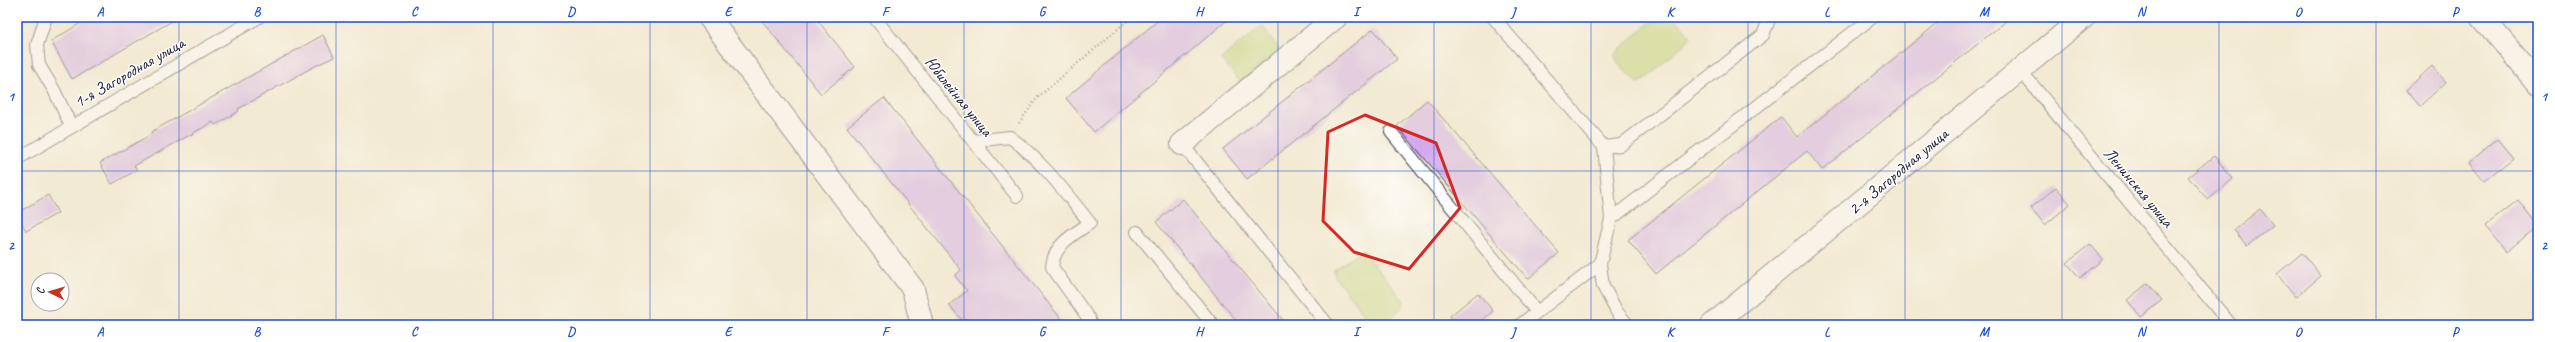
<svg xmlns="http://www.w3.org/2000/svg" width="2555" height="342" font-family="Caveat,sans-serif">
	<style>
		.green { fill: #bfd579; stroke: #707c5a }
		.building { fill: #d1abed }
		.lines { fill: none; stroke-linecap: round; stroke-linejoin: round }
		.lane-casing { stroke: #414052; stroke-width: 14 }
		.street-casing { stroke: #414052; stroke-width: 24 }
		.primary-casing { stroke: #414052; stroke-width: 24 }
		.path { stroke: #414052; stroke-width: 2.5; stroke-dasharray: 1 3; stroke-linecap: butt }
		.lane { stroke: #fff; stroke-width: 12 }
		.street { stroke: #fff; stroke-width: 22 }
		.primary { stroke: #fff; stroke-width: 22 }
		.marked { fill: none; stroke: #d62828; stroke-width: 3; stroke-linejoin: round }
		.grid { fill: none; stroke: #1d4ed8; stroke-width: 1; stroke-opacity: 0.55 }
		.labels { text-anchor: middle; stroke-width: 3; stroke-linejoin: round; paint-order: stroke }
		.street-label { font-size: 17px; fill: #22223b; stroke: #fff }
		.neatline { fill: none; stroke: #1d4ed8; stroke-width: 1.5 }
		.grid-label { font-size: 13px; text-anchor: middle; font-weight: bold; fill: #1d4ed8 }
	</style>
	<rect width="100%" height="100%" fill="#fff"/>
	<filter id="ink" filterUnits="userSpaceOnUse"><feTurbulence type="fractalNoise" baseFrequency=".025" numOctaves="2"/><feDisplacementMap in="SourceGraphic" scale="8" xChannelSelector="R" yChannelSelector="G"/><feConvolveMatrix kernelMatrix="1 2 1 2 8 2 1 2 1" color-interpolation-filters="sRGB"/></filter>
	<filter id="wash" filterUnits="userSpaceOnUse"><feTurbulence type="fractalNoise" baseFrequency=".012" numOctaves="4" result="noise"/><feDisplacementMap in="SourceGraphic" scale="16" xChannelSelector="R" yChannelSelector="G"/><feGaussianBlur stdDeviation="0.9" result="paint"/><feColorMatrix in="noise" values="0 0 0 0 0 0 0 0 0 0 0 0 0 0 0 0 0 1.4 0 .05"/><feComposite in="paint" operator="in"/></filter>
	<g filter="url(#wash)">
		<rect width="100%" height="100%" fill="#f2ead2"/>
		<!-- green -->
		<path class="green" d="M1656,17h19l16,20 -46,43 -7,3 -20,-20 -3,-7 5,-7z
			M1262,26l18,24 -40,32 -19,-23z
			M1362,250l42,51 -2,7 -20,17h-9l-38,-48 -1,-7z"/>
		<g id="blocks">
			<!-- building -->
			<path class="building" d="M91,17h88l-107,62 -21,-38z
				M759,17h56l40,50 -34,27z
				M1162,17h69l-137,115 -28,-34z
				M1945,17h66l-189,153 -15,-19 -151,123 -28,-34 153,-123 16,20z
				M1373,29l24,30 -150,120 -24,-30z
				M323,35l11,22 -21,10 -75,42 1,2 -24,14 -2,-3 -79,44 3,4 -25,14 -12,-21 52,-29 -1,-2z
				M2432,66l14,16 -26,24 -14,-16z
				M884,98l124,155 58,72h-100l-17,-20 18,-14 -12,-15 6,-6 -114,-143z
				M1427,100l132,153 -31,26 -131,-153z
				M2497,139l16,19 -29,23 -15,-18z
				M2214,156l19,23 -25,21 -20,-23z
				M2056,187l14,17 -25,21 -14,-17z
				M48,195l10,18 -32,18 -9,-18z
				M1183,199l104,126h-47l-84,-103z
				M2518,200l20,26 -32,26 -21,-26z
				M2260,209l13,16 -26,21 -13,-16z
				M2090,244l13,15 -23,19 -13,-15z
				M2302,253l19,23 -25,21 -19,-23z
				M2148,283l14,17 -21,17 -14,-17z
				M1478,293l15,18 -17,14h-19l-7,-9z"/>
		</g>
	</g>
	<g filter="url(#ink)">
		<use href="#blocks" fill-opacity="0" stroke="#414052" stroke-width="1"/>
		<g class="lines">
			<defs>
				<path id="lane" d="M46,17l-9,28 2,20 15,25 17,36
					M874,17l143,179
					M1493,17l111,130 7,72 -11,45 3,22 14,26 11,13
					M2020,70l211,255
					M1391,132l146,180
					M973,141l37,-4c32,24 55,55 80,86 -17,12 -36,21 -38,44l37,52 1,6
					M1182,144l146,181
					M1604,147l17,-2 142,-110 7,-18
					M17,159l242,-142
					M1611,219l262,-202
					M1137,232l76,93
					M1520,325l80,-61"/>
				<path id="street" d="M709,17l204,272 9,36
					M1182,144l154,-127
					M1712,325l372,-308"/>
				<path id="primary" d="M2482,17l56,67"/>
			</defs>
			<!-- lane casing -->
			<use href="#lane" class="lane-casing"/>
			<!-- street casing -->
			<use href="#street" class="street-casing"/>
			<!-- primary casing -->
			<use href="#primary" class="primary-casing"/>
			<!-- path -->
			<path class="path" d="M1019,123l18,-25 95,-81"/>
			<!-- lane -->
			<use href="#lane" class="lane"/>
			<!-- street -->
			<use href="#street" class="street"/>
			<!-- primary -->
			<use href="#primary" class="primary"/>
		</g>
	</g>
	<!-- marked area -->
	<path d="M0 0H2555V342H0ZM1365,115l71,28 24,65 -51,61 -55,-17 -31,-31 5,-89z" fill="#f2ead2" fill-opacity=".55" fill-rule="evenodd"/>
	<path class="marked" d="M1365,115l71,28 24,65 -51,61 -55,-17 -31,-31 5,-89z"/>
	<!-- grid -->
	<path class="grid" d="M179,17v308M336,17v308M493,17v308M650,17v308M807,17v308M964,17v308M1121,17v308M1278,17v308M1434,17v308M1591,17v308M1748,17v308M1905,17v308M2062,17v308M2219,17v308M2376,17v308M17,171h2521"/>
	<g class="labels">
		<!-- street labels -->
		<g class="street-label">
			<text transform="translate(129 72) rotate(-30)" y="6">1-я Загородная улица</text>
			<text transform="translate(959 96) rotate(51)" y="6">Юбилейная улица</text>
			<text transform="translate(1898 171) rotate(-40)" y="6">2-я Загородная улица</text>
			<text transform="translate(2139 187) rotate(50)" y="6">Ленинская улица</text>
		</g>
	</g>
	<!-- margin -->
	<rect width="2555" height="342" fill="none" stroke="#fff" stroke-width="44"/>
	<!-- north arrow -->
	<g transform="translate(50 292) rotate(275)"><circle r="19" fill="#ffffff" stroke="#a7a7b1"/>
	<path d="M0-3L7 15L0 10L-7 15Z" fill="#c8321e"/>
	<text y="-6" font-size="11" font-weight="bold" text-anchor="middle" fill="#22223b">С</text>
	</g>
	<rect x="22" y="22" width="2511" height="298" class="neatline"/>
	<g class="grid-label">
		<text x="100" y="16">A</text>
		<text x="257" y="16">B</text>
		<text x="414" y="16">C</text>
		<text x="571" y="16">D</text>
		<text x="728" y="16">E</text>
		<text x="885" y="16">F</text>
		<text x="1042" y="16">G</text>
		<text x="1199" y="16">H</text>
		<text x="1356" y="16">I</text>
		<text x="1513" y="16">J</text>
		<text x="1670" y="16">K</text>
		<text x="1827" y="16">L</text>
		<text x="1984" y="16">M</text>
		<text x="2141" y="16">N</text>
		<text x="2298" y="16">O</text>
		<text x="2455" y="16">P</text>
		<text x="11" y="101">1</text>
		<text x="2544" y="101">1</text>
		<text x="11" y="250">2</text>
		<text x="2544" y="250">2</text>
		<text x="100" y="336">A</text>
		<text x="257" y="336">B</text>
		<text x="414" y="336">C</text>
		<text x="571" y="336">D</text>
		<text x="728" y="336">E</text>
		<text x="885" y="336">F</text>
		<text x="1042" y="336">G</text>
		<text x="1199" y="336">H</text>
		<text x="1356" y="336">I</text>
		<text x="1513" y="336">J</text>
		<text x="1670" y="336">K</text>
		<text x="1827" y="336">L</text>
		<text x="1984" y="336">M</text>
		<text x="2141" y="336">N</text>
		<text x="2298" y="336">O</text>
		<text x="2455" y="336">P</text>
	</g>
</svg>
